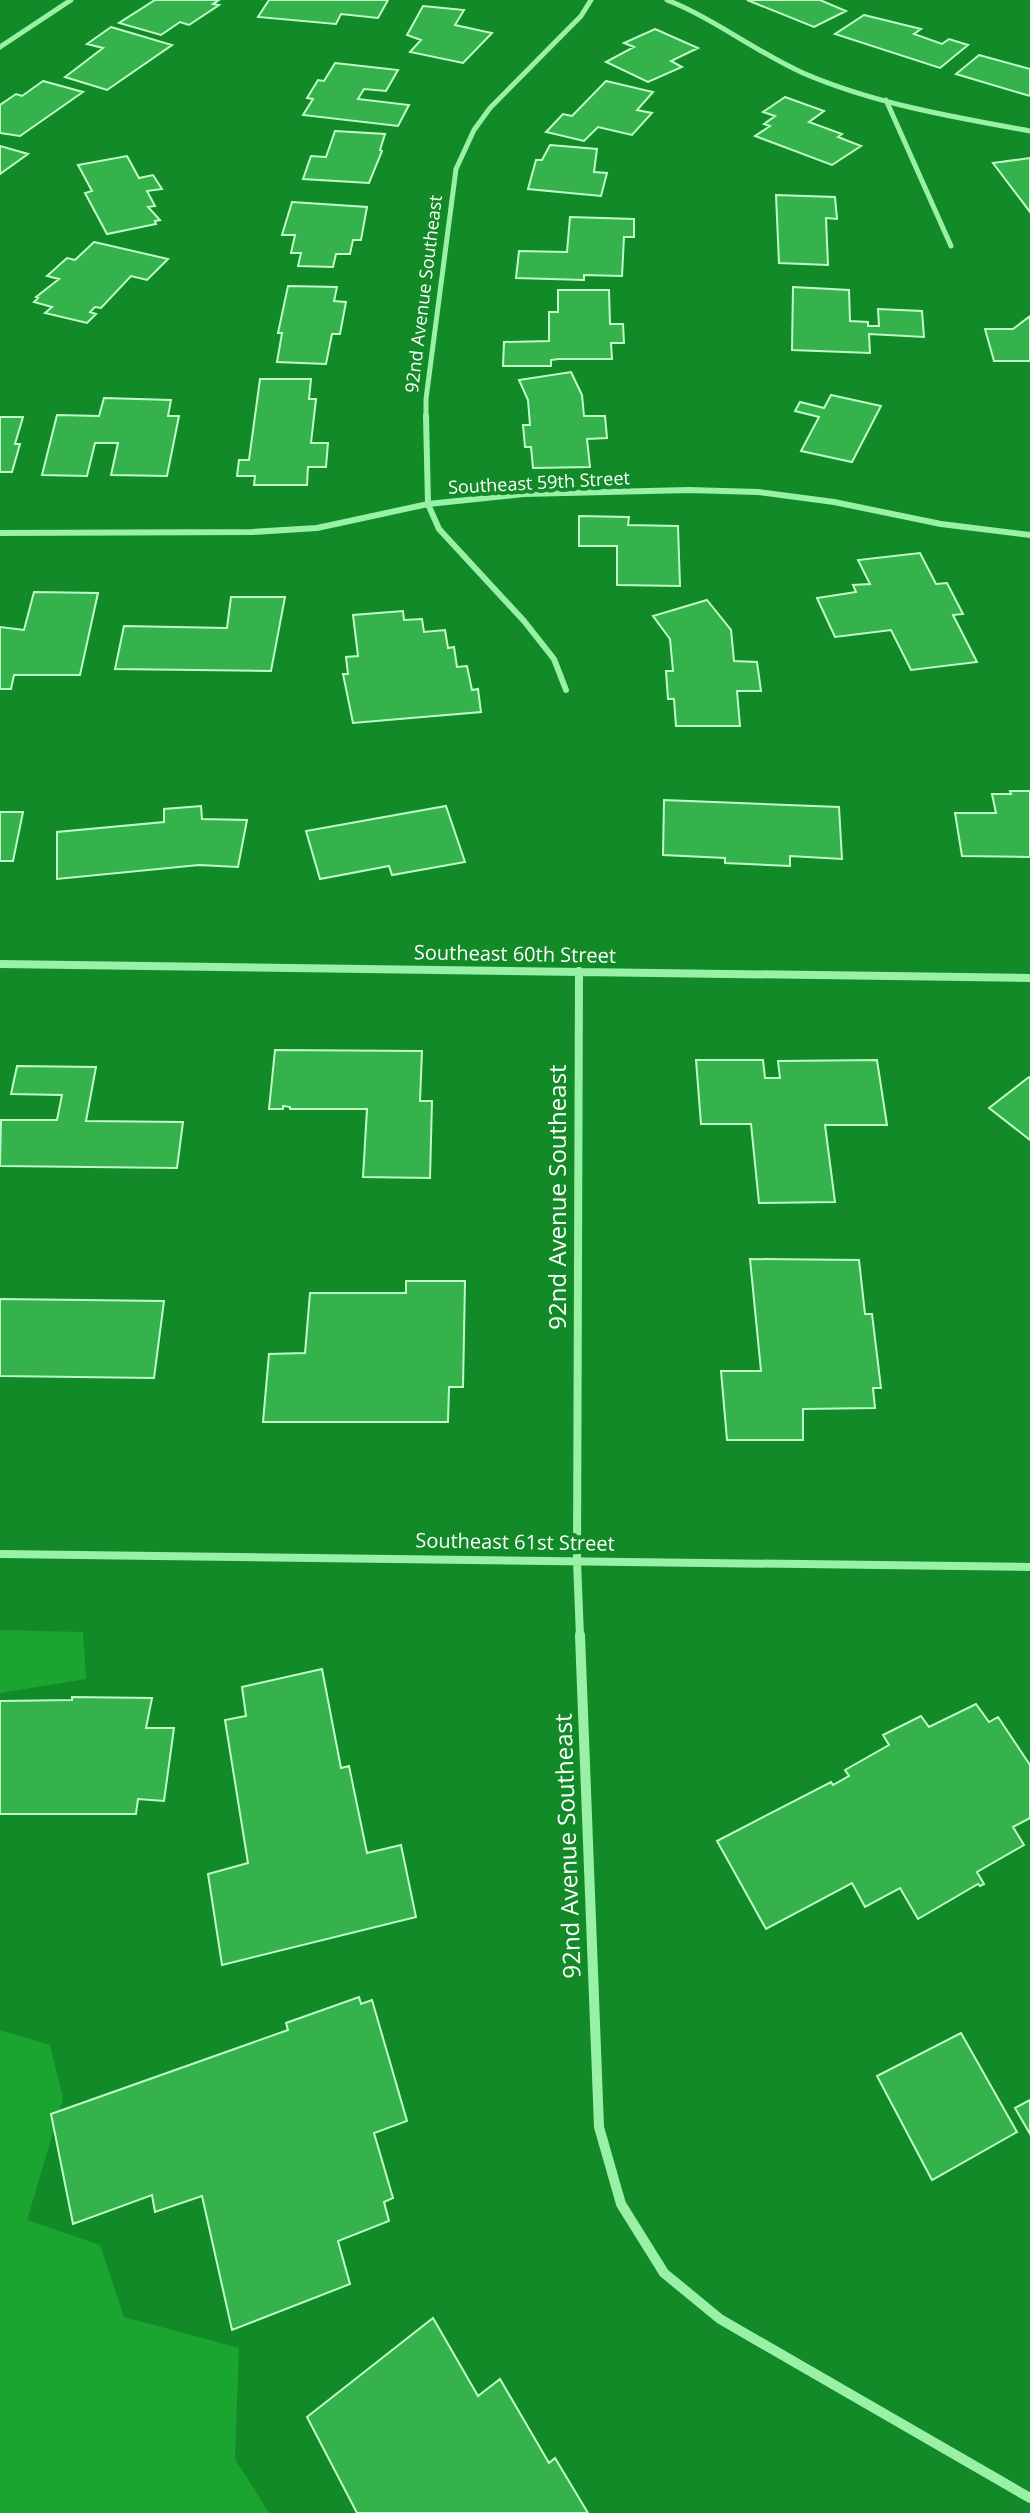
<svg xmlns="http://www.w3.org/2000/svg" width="1030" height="2513" font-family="'Open Sans',sans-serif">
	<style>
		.green { fill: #1aa531 }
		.building { fill: #35b24b; stroke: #bffcc9; stroke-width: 2 }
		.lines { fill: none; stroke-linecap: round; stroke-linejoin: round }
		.street-far3 { stroke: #99f1a7; stroke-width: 5 }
		.street-far2 { stroke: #99f1a7; stroke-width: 6 }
		.street-far1 { stroke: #99f1a7; stroke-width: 8 }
		.street { stroke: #99f1a7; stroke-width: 10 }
		.labels { text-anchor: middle; stroke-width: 8; stroke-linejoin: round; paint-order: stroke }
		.far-street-label { font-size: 18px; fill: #fff; stroke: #128a28 }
		.street-label { font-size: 20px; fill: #fff; stroke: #128a28 }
		.near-street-label { font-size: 24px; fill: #fff; stroke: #128a28 }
	</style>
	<rect width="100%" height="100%" fill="#128a28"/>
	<!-- green -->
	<path class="green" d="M0,1630l83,2 3,47 -86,14z
		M0,2030l50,15 13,54 -36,121 73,25 24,72 115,31 -4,111 34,54h-269z"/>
	<!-- building -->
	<path class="building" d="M155,0h64l-6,4 6,1 -30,20 -9,-3 -19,13 -42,-12z
		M269,0h119l-10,18 -37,-4 -5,10 -78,-7z
		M747,0h73l26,11 -32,16z
		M423,6l41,4 -9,15 37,8 -29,30 -53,-11 11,-12 -14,-5z
		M864,15l57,14 -7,5 28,10 7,-5 19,6 -28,23 -105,-34z
		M111,27l61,18 -65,45 -42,-13 38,-29 -16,-4z
		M655,29l43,19 -27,13 11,6 -34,15 -42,-20 28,-15 -10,-4z
		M979,55l51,14v27l-74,-22z
		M335,63l63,7 -12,21 -22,-2 -6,10 51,6 -11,21 -95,-11 10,-16 -6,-1 11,-18 6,1z
		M43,81l40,11 -63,44 -20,-3v-28l16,-11 6,2z
		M606,81l47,11 -16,18 15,3 -20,22 -34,-8 -14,14 -38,-9 17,-18 9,2z
		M785,97l39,14 -15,11 33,12 -4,3 23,9 -29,19 -77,-29 15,-10 -6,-2 11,-8 -12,-4z
		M335,131l50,3 -5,16 2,1 -13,32 -66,-4 8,-23 15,1z
		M550,145l47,4 -3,23 13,1 -6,23 -73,-7 8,-29h6z
		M0,146l28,8 -28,20z
		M127,156l12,22 14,-3 9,14 -15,2 8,15 -7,1 12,13 -5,1 1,3 -49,10 -22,-41 7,-2 -14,-26z
		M1030,158v54l-37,-49z
		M776,195l59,2 2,22 -11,-1 2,47 -49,-2z
		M292,202l75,5 -6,33h-8l-3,14h-14l-3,13 -35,-1 3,-13h-10l4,-18h-13z
		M570,217l64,2v18h-10l-2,39 -38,-1v5l-68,-2 3,-27 48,1z
		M94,242l74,17 -21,21 -16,-4 -30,32 -6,-1 -5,5 6,2 -9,9 -42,-10 7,-6 -18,-5 4,-4 -2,-1 23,-18 -12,-3 20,-18 8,2z
		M288,286l49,1 -3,14 12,1 -6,32h-8l-6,30 -49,-2 5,-29h-4z
		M793,287l56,3 1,31 18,1v4h11l-1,-17 44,2 2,26 -55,-3 1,19 -78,-3z
		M558,290h51l1,34h13l1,19h-13l1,16h-54l-7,1v6h-48l1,-24 45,-1v-29h9z
		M1030,316v45h-36l-9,-32h28z
		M571,372l11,23 2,21h21l2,22 -20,1 3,28 -57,1 -2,-21h-6l-2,-22h7l-2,-25 -9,-20z
		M260,379h51l-2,20h7l-5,44h17l-2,24h-18l-1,18h-53l1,-9h-18l2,-16h10z
		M831,395l50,11 -29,56 -51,-11 18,-34 -24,-6 5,-9 24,6z
		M104,398l67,2 -3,16h11l-12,60 -56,-1 7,-32h-23l-8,33 -45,-1 15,-60 42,1z
		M0,417h23l-8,27h5l-8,28h-12z
		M579,516l50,1 -1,8 50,1 2,60 -63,-1v-39h-38z
		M920,553l16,31 11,-1 16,31 -10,1 24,47 -66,8 -20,-40 -56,7 -18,-39 39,-6 -3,-7 17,-1 -12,-24z
		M34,592l64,1 -18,82h-66l-3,14h-11v-62l24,3z
		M231,597h54l-14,74 -156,-2 9,-43 103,2z
		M707,600l24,30 3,31 23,1 4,29h-24l3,35h-64l-2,-27h-6l-2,-28h7l-3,-32 -17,-23z
		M403,611l1,9 18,-1 2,13 21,-2 3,18 6,-1 3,20 10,-1 5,24 6,-1 3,23 -128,11 -10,-49h5l-2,-17 12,-1 -5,-41z
		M1010,791h20v66l-68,-1 -7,-43h41l-4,-19h19z
		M664,800l175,7 3,52 -52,-3v10l-65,-3v-5l-62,-3z
		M201,806l1,13 45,1 -9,47 -39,-2 -142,14v-47l107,-10v-13z
		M446,806l19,56 -73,13 -3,-9 -69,13 -14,-48z
		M0,812h23l-10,49h-13z
		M275,1050l147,1 -2,50h12l-2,77 -67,-1 4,-68h-77v-2l-7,-1v3h-14z
		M696,1060h67l2,18h15l-2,-17 99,-1 10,65h-62l10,77 -76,1 -8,-79h-50z
		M17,1066l79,1 -10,54 97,1 -6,46 -177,-2 1,-46h56l5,-25 -51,-1z
		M1029,1077l1,1v62l-41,-32z
		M750,1259l109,1 6,54h7l9,74h-8l2,20 -72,1v31h-76l-6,-69h40z
		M406,1281h59l-2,106h-14l-1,35h-185l6,-68 36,-1 5,-60h96z
		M0,1299l164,2 -10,77 -154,-2z
		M322,1669l19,99 8,-2 18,87 34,-8 15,72 -194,48 -14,-91 40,-11 -23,-143 21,-4 -4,-29z
		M72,1697l80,1 -6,30h28l-10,73 -26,-2 -2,15h-136v-113l72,-1z
		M976,1704l13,18 9,-5 32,48v53l-17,9 11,18 -47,27 7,12 -4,2 -2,-2 -60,35 -18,-31 -35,19 -13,-24 -86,46 -49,-88 114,-59 2,3 16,-9 -4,-6 44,-25 -6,-10 38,-19 8,11z
		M359,1997l2,7 11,-4 35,121 -33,12 19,65 -9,4 5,19 -51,20 12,43 -118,46 -30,-134 -47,16 -3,-17 -79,29 -22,-110 237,-84 -2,-7z
		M961,2033l56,99 -85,48 -55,-104z
		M1030,2100v34l-15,-26z
		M433,2318l45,78 22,-17 49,84 6,-5 33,55h-231l-50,-96z"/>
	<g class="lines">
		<!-- street-far3 -->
		<path class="street-far3" d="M667,0c48,19 89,52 136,73 72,31 150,44 227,58
			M0,47l71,-47
			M886,100l65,146
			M426,418v-19l30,-230 18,-39 16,-22 91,-92 10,-16"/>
		<!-- street-far2 -->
		<path class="street-far2" d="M426,416l2,88 11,25 85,92 30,38 12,31
			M0,533l252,-1 65,-4 111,-24 96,-10 165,-4 69,2 76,10 107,22 89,11"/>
		<!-- street-far1 -->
		<path class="street-far1" d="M0,964l1030,14
			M579,971l-2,590 3,76
			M0,1554l1030,13"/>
		<!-- street -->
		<path class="street" d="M580,1635l19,492 22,77 43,69 56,46 310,179"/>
	</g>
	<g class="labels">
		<!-- far-street labels -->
		<g class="far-street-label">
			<text transform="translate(424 294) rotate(-83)" y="6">92nd Avenue Southeast</text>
			<text transform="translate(539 483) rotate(-3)" y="6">Southeast 59th Street</text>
		</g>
		<!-- street labels -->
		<g class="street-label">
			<text transform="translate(515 954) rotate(1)" y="7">Southeast 60th Street</text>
			<text transform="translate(515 1542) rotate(1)" y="7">Southeast 61st Street</text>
		</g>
		<!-- near-street labels -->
		<g class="near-street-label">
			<text transform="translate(558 1197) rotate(-90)" y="8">92nd Avenue Southeast</text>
			<text transform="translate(568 1846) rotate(-92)" y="8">92nd Avenue Southeast</text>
		</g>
	</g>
</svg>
